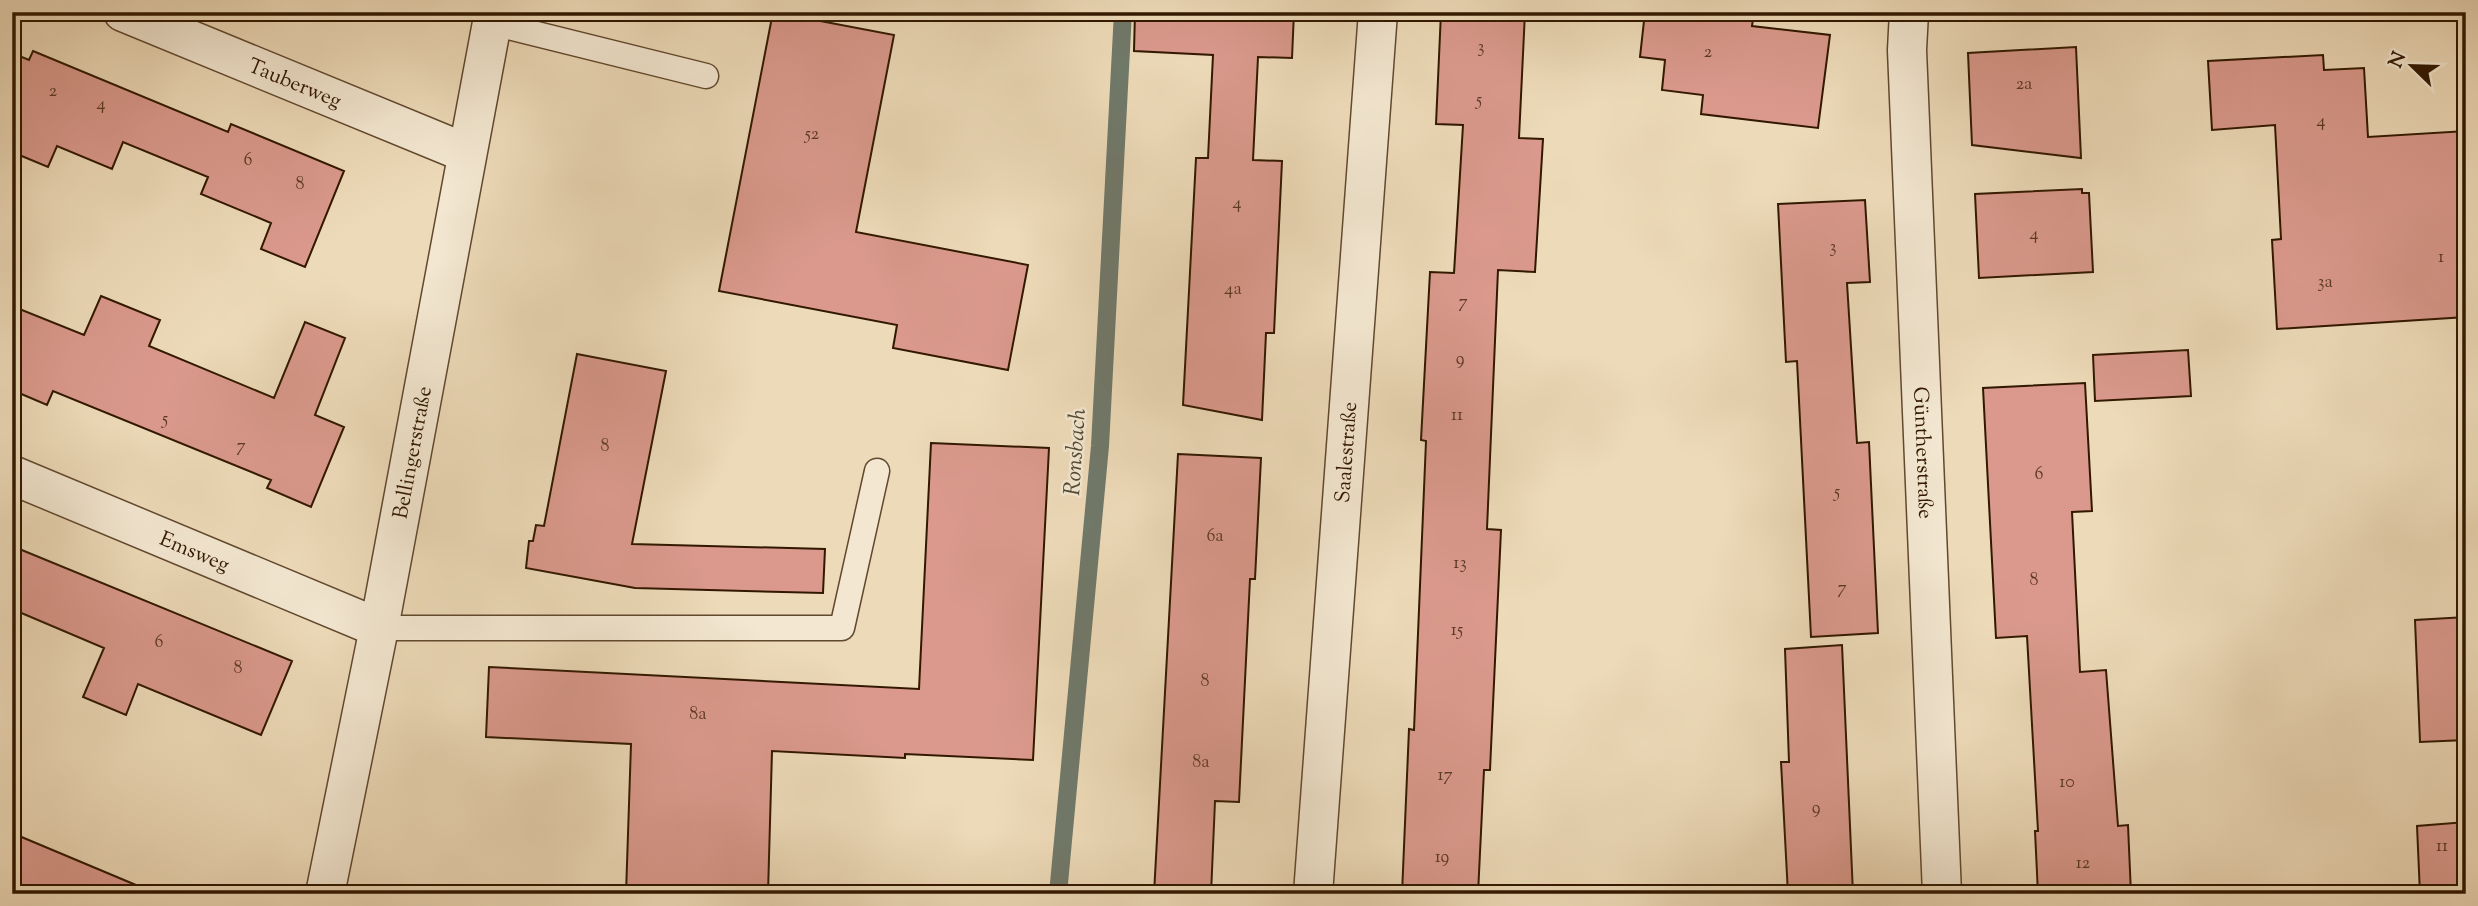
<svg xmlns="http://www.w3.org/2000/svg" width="2478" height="906" font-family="'Sorts Mill Goudy',serif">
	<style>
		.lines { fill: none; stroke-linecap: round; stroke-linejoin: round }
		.stream { stroke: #70796a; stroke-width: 18 }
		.building { fill: #da998c; stroke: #321800; stroke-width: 2 }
		.service-casing { stroke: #61482e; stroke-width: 27 }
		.minor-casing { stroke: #61482e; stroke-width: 41 }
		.service { stroke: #f3e7d1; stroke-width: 24 }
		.minor { stroke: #f3e7d1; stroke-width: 38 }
		.labels { text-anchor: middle; stroke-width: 5; stroke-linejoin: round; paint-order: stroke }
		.number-label { font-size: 18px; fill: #5c3823 }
		.street-label { font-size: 21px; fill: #321800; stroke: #f3e7d1 }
		.water-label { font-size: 23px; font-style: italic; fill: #514935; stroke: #f3e7d1 }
	</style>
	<rect width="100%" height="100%" fill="#eddab8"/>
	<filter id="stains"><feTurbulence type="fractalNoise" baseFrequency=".00286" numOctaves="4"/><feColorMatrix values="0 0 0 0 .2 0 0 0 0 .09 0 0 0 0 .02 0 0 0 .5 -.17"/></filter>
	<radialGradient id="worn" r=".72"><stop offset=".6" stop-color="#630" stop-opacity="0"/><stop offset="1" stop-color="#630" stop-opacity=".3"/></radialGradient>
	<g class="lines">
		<!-- stream -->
		<path class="stream" d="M1058,894l42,-448 23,-434"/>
	</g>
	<!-- building -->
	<path class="building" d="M773,12l121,23 -38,197 172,33 -20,105 -115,-22 4,-23 -178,-34z
		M1135,12h159l-2,46 -34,-1 -5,103 29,1 -8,172h-8l-4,87 -79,-15 13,-247h12l5,-103 -79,-4z
		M1441,12h84l-6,126 24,1 -8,133 -37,-2 -11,259 14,1 -11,240h-6l-6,124h-76l7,-165 5,1 12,-289 -5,-1 9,-168 24,1 9,-148 -27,-1z
		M1645,12h109l-2,14 78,9 -12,93 -117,-14 2,-19 -41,-5 3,-30 -25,-3z
		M2076,47l5,111 -109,-13 -4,-92z
		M33,51l195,81 3,-8 113,47 -39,96 -44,-18 10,-26 -70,-29 7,-17 -85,-35 -11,27 -55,-23 -9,21 -36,-15v-99l17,7z
		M2323,55l1,15 40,-2 4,69 98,-6v186l-189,12 -5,-89 9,-1 -6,-114 -63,5 -4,-69z
		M2082,189v4h7l4,79 -114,6 -4,-84z
		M1865,200l5,82 -23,1 10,160 12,-1 9,191 -67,4 -14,-276 -11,1 -8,-158z
		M101,296l59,24 -11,26 125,52 31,-76 40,16 -30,77 29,12 -33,80 -44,-19 4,-8 -218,-89 -6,14 -35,-15v-84l72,29z
		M2188,350l3,46 -96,5 -2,-46z
		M577,354l89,17 -34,173 193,5 -2,44 -188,-5 -109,-20 3,-27h4l3,-16 8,1z
		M2085,383l7,128 -20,1 8,160 26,-2 12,156 10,-1 3,69h-93l-3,-63h3l-11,-195 -31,2 -13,-250z
		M931,443l118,5 -16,312 -128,-6v4l-133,-7 -4,143h-142l5,-150 -145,-7 3,-70 430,22z
		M1178,454l83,4 -6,121h-5l-11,223 -24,-1 -4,93h-57z
		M12,546l280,115 -31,74 -123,-51 -12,31 -43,-18 21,-49 -92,-39z
		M2466,617v123l-46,2 -5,-122z
		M1842,645l11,249h-65l-7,-132h8l-4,-113z
		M2466,822v72h-46l-3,-68z
		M12,833l143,60v1h-143z"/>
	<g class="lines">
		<defs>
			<path id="service" d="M492,23l214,53
				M379,628h463l35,-157"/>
			<g id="minor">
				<path id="s1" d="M123,12l343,141"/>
				<path id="s2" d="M1909,12l-2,38 35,844"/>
				<path id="s3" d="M12,475l367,153"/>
				<path id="s4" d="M325,894l54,-266 115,-616"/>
				<path id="s5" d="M1313,894l65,-882"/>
			</g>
		</defs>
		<!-- service casing -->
		<use href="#service" class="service-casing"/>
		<!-- minor casing -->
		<use href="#minor" class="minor-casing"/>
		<!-- service -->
		<use href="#service" class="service"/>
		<!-- minor -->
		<use href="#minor" class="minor"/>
	</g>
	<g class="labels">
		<!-- number labels -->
		<g class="number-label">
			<text x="1481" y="52">3</text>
			<text x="1708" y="57">2</text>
			<text x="2024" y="89">2a</text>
			<text x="53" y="96">2</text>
			<text x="1479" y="105">5</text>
			<text x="101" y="109">4</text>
			<text x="2321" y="126">4</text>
			<text x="812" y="139">52</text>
			<text x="248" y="165">6</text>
			<text x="300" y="189">8</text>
			<text x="1237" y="208">4</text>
			<text x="2034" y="239">4</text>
			<text x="1833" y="252">3</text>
			<text x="2441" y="262">1</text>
			<text x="2325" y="287">3a</text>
			<text x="1233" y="294">4a</text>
			<text x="1463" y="307">7</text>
			<text x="1460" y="364">9</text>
			<text x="1457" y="420">11</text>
			<text x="165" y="424">5</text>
			<text x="241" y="451">7</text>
			<text x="605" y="451">8</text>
			<text x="2039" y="479">6</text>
			<text x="1837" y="497">5</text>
			<text x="1215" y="541">6a</text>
			<text x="1460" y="568">13</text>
			<text x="2034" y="585">8</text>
			<text x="1842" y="593">7</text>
			<text x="1457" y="635">15</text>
			<text x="159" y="647">6</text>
			<text x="238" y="673">8</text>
			<text x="1205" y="686">8</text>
			<text x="698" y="719">8a</text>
			<text x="1201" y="767">8a</text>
			<text x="1445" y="780">17</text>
			<text x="2067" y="787">10</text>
			<text x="1816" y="813">9</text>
			<text x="2442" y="851">11</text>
			<text x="1442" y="862">19</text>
			<text x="2083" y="868">12</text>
		</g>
		<!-- street labels -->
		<g class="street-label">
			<text dy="7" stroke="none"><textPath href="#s1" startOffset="186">Tauberweg</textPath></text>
			<text dy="7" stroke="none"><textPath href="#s4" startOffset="450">Bellingerstraße</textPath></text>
			<text dy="7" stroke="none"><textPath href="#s5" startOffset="443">Saalestraße</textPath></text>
			<text dy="7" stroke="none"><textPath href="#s2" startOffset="441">Güntherstraße</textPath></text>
			<text dy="7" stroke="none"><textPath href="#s3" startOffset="198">Emsweg</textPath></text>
		</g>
		<!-- water labels -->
		<g class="water-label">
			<text transform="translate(1074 452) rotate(-86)" y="8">Ronsbach</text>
		</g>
	</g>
	<!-- margin -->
	<rect width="2478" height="906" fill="none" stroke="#eddab8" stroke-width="42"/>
	<rect x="14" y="14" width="2450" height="878" fill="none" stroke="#321800" stroke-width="3.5"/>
	<rect x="21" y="21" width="2436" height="864" fill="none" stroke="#321800" stroke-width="2"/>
	<!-- north arrow -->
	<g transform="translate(2412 66) rotate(293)" stroke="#f3e7d1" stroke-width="5" paint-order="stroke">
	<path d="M0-5L12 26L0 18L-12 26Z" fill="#321800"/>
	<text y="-10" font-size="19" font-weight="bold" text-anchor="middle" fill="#321800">N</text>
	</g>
	<rect width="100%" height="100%" filter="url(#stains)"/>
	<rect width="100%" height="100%" fill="url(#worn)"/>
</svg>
